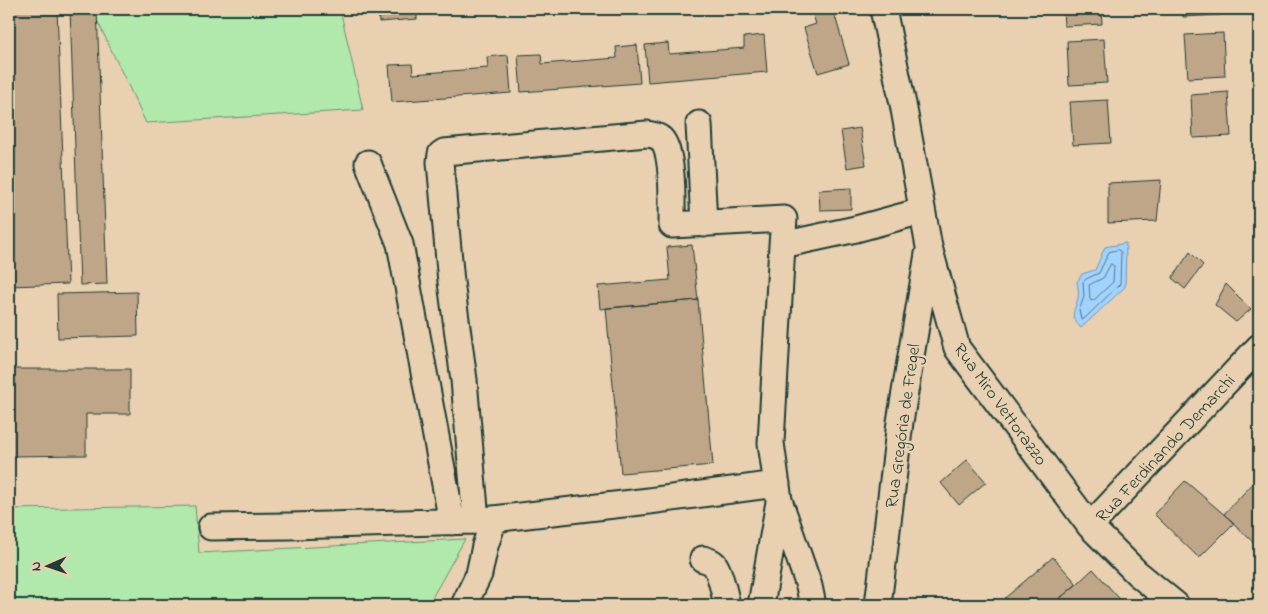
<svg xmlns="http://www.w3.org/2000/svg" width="1268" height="614" font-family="'Indie Flower',sans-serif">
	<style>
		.green { fill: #b1e8ab; stroke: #689270 }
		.water { fill: #a2d3ff; stroke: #6e97ae }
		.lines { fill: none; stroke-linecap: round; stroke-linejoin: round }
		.shore { stroke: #537985; stroke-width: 1 }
		.building { fill: #c0a689; stroke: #1f3d34 }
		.minor-casing { stroke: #1f3d34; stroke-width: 29 }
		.minor { stroke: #e9d0b1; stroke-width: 25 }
		.labels { text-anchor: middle; stroke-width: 5; stroke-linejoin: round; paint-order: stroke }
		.street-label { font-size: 18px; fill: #1f3d34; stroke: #e9d0b1 }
	</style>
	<rect width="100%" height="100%" fill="#e9d0b1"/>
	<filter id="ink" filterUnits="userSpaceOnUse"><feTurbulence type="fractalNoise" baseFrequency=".02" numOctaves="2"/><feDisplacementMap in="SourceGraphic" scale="10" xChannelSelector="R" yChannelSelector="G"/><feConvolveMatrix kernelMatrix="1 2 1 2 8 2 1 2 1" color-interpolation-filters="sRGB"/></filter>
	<g filter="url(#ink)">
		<!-- green -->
		<path class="green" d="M98,9h242l23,101 -217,13 -49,-103z
			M195,506l4,47 266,-14 -37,66h-419v-96z"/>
		<!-- water -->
		<path class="water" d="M1126,243l-1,44 -44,41c-12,-13 -7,-15 -3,-30 1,-5 0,-11 -1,-16l5,-8 13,-4 10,-23z"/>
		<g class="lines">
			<!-- shore -->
			<path class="shore" d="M1118,250l3,2 -1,32 -36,35h-3l-2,-9 5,-13 -1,-15 3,-3 13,-6 10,-21z
				M1111,264l3,2 -1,16 -19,18 -3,1 -1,-2 -1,-14 14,-7z"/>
		</g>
		<!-- building -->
		<path class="building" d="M9,9h48l11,275 -59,2z
			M70,9h27l10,275 -27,1z
			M378,9h39v10l-38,3z
			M811,9h22l16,55 -31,9 -14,-45 12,-4z
			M1063,9h38l1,15 -38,2z
			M1182,9h38v6l-37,2z
			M1223,33l2,43 -37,2 -3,-43z
			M764,35l3,37 -119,10 -3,-37 23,-2 1,11 75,-6v-11z
			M1104,39l3,44 -38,2 -2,-44z
			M637,45l3,38 -119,9 -3,-37 23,-1 1,10 75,-6 -1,-11z
			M508,55l3,38 -119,9 -3,-37 23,-1 1,10 75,-6 -1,-11z
			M1228,92l3,44 -38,2 -2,-43z
			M1108,100l3,43 -38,2 -3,-43z
			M860,128l6,37 -19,3 -6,-37z
			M1161,180l-4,41 -49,2v-40z
			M851,188v21l-31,1 -1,-20z
			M692,245l6,55 -98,9 -2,-23 72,-6 -3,-33z
			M1190,252l13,13 -18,24 -13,-11z
			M1226,284l25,25 -15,13 -21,-17z
			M137,292l1,44 -80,2 -1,-44z
			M698,300l15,165 -92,8 -15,-165z
			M9,369h121v45h-44v41l-77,1z
			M967,460l19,22 -27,23 -18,-22z
			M1259,477v71l-35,-34z
			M1185,481l49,42 -35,35 -45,-44z
			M1053,557l24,27 -25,21h-41l-6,-7z
			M1093,569l32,36h-73l25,-21z
			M1259,594v11h-18z"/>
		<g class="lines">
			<defs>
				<path id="minor" d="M883,9l20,95 26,143 28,101 133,178 47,47 39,32
					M699,124l5,100
					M368,163l32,81 52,278
					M476,521l-12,-141 -13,-98 -11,-120 1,-8 3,-2 203,-18c5,1 10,1 14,5 13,13 11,67 11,86l112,-6 -2,26
					M1090,526l169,-179
					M211,527l79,-1 186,-5 173,-20 128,-17
					M703,559c4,1 8,2 11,5 6,7 11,32 13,41
					M464,605l15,-31 6,-28 9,-27
					M761,605l18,-103
					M813,605l-4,-19 -30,-86 -8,-57 11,-198 74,-16 66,-18
					M878,605l22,-183 28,-168"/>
			</defs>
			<!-- minor casing -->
			<use href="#minor" class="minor-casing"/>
			<!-- minor -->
			<use href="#minor" class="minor"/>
		</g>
	</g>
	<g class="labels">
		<!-- street labels -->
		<g class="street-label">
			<text transform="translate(1001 404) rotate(54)" y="6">Rua Miro Vettorazzo</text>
			<text transform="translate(902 426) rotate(-82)" y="6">Rua Gregória de Fregel</text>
			<text transform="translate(1165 448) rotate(-47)" y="6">Rua Ferdinando Demarchi</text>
		</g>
	</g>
	<!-- margin -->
	<rect width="1268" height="614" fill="none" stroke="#e9d0b1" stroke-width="30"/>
	<rect x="15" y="15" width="1238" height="584" fill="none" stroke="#1f3d34" stroke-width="2" filter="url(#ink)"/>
	<!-- north arrow -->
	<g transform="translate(48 566) rotate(268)" stroke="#e9d0b1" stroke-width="4" paint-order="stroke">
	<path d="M0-4L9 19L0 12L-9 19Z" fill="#1f3d34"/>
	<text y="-8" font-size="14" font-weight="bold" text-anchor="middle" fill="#1f3d34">N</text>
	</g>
</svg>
